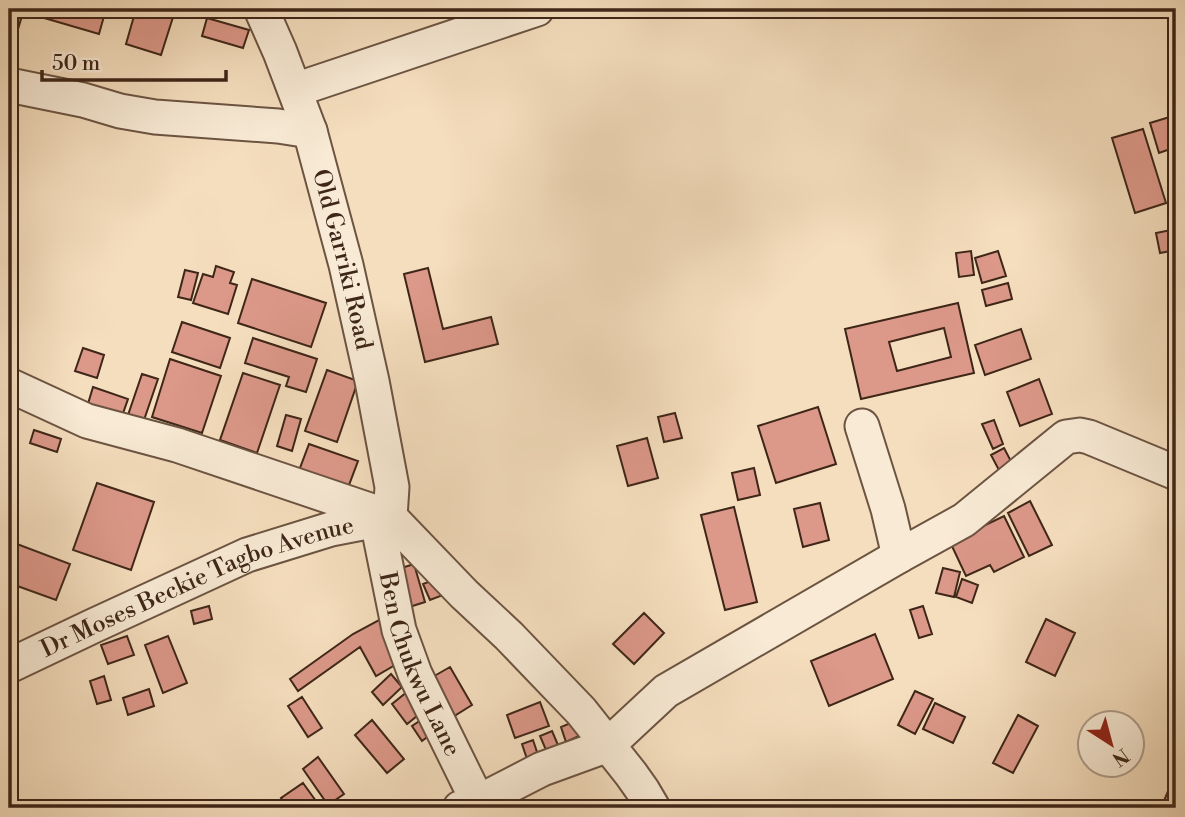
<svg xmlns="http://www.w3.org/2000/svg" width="1185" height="817" font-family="'Libre Bodoni',serif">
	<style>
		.building { fill: #dc9889; stroke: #3e2618; stroke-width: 2; fill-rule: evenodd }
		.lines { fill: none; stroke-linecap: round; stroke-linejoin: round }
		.minor-casing { stroke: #6c5442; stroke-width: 37 }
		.minor { stroke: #f8ead5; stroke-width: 33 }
		.labels { text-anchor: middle; stroke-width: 5; stroke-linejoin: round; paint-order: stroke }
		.street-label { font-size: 24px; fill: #3e2618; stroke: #f8ead5 }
	</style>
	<rect width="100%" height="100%" fill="#f5debe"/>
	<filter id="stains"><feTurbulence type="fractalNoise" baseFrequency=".00286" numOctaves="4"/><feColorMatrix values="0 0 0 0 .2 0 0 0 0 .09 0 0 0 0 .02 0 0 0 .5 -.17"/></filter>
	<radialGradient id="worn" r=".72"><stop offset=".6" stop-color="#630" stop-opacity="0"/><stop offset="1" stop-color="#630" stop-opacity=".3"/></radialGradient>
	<!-- building -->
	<path class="building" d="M9,9h15l-14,47 -1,-1z
		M36,9h70l-7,25 -65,-19z
		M136,9h18l20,5 -13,41 -35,-11z
		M207,18l42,12 -6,18 -41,-12z
		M1176,115v32l-17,6 -9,-30z
		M1143,129l23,74 -31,10 -23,-75z
		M1176,229v21l-16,3 -4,-20z
		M971,251l3,24 -15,2 -3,-24z
		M998,251l8,25 -24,7 -7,-25z
		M216,266l18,6 -4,11 7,2 -9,29 -35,-11 10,-29 10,3z
		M428,268l15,61 48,-12 7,27 -73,18 -21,-88z
		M185,270l13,3 -7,27 -13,-3z
		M252,279l74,24 -15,44 -73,-24z
		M1008,283l4,16 -26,7 -4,-16z
		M958,303l16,70 -113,26 -16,-70zM944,328l7,29 -54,14 -8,-29z
		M182,322l48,16 -10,30 -48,-16z
		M1021,329l10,30 -46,16 -10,-30z
		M1176,335v27l-5,-26z
		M253,338l64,21 -11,33 -20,-6 3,-9 -44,-14z
		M83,348l21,7 -7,23 -22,-7z
		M170,359l51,17 -19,57 -50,-16z
		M327,370l31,11 -21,61 -32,-11z
		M243,373l37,12 -23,68 -37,-13z
		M142,374l16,5 -14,41 -16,-5z
		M1039,379l13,35 -32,12 -13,-34z
		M93,387l35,12 -7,20 -34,-12z
		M818,407l18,57 -60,19 -18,-57z
		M675,413l7,25 -18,4 -6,-25z
		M286,415l15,4 -9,32 -15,-5z
		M994,420l9,24 -10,5 -11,-25z
		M34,430l27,9 -4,13 -27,-9z
		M647,438l11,40 -30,8 -11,-40z
		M309,444l49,17 -12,32 -49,-17z
		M1004,448l10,19 -13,7 -10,-19z
		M754,468l6,27 -22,5 -6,-27z
		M97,483l57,19 -23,68 -58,-20z
		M1030,501l22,44 -23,11 -21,-43z
		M820,503l9,37 -26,7 -9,-38z
		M734,507l23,95 -32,8 -24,-95z
		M1004,516l20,41 -30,15 -4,-7 -24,11 -16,-34z
		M9,541l61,23 -14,36 -47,-17z
		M414,564l11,38 -25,8 -11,-38z
		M943,568l17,4 -6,25 -18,-4z
		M436,579l7,16 -13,5 -7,-16z
		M962,579l16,6 -6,18 -16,-6z
		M209,606l3,13 -18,5 -3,-13z
		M923,606l9,28 -13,4 -9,-28z
		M644,613l20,20 -30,31 -21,-20z
		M1046,619l29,14 -20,43 -29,-14z
		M379,620l23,41 -26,15 -16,-29 -62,44 -8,-12 63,-45z
		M875,634l18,45 -64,27 -18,-45z
		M127,636l7,19 -26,9 -7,-19z
		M168,636l19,47 -24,10 -18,-48z
		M450,667l22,38 -21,13 -22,-39z
		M391,674l11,13 -19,18 -11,-13z
		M104,676l7,24 -14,4 -7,-23z
		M149,689l5,17 -26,9 -5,-17z
		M915,691l18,8 -18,35 -17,-9z
		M407,692l15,20 -15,12 -15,-20z
		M302,697l20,31 -14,9 -20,-31z
		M540,702l9,24 -34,12 -8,-23z
		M935,703l30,14 -12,26 -30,-14z
		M1018,715l20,11 -25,47 -20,-10z
		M427,716l9,14 -14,11 -10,-15z
		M372,720l32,39 -17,14 -32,-38z
		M573,722l6,14 -13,6 -5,-15z
		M552,731l6,14 -12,5 -6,-14z
		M533,740l5,15 -11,4 -5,-15z
		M318,757l26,37 -16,11 -25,-36z
		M1176,772v36h-15z
		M303,783l18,25h-33l-7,-10z"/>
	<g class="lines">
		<defs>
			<g id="minor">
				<path id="s1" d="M261,9l19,43 30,79 36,134 26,116 20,106 -2,30"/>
				<path d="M9,85l74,15 37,11 35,6 123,9 32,5"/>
				<path d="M295,90l242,-81"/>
				<path d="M9,385l78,36 90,24 213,72 74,77 45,42 72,75 50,63 12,17 10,17"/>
				<path d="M862,426l26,83 11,47"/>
				<path id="s2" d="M377,521l22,109 16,44 63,128"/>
				<path id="s3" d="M9,666l84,-40 154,-71 84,-26 57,-11"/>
				<path d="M460,808l18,-6 64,-33 66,-24 58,-54 233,-135 65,-36 102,-83 14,-2 9,2 87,36"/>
			</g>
		</defs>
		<!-- minor casing -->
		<use href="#minor" class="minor-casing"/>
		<!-- minor -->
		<use href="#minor" class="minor"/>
	</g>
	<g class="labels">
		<!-- street labels -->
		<g class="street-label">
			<text dy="8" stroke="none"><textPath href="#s1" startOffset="264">Old Garriki Road</textPath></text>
			<text dy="8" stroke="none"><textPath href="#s3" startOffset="205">Dr Moses Beckie Tagbo Avenue</textPath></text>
			<text dy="8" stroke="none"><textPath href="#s2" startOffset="150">Ben Chukwu Lane</textPath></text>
		</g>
	</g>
	<!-- margin -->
	<rect width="1185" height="817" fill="none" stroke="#f5debe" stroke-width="35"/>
	<rect x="10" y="10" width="1164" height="796" fill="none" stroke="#3e2618" stroke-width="3.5"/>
	<rect x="18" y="18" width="1150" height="782" fill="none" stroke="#3e2618" stroke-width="2"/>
	<!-- north arrow -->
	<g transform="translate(1111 744) rotate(144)"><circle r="33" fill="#f8ead5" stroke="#ae9c89" stroke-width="2"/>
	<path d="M0-5L12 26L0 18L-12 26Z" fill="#8f2418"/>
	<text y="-10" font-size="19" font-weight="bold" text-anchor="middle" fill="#3e2618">N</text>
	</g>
	<!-- scale -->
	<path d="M42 70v10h184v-10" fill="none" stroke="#3e2618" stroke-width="3.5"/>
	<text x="52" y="70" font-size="21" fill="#3e2618" stroke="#f8ead5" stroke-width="5" paint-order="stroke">50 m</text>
	<rect width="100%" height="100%" filter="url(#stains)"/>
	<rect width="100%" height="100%" fill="url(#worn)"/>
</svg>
